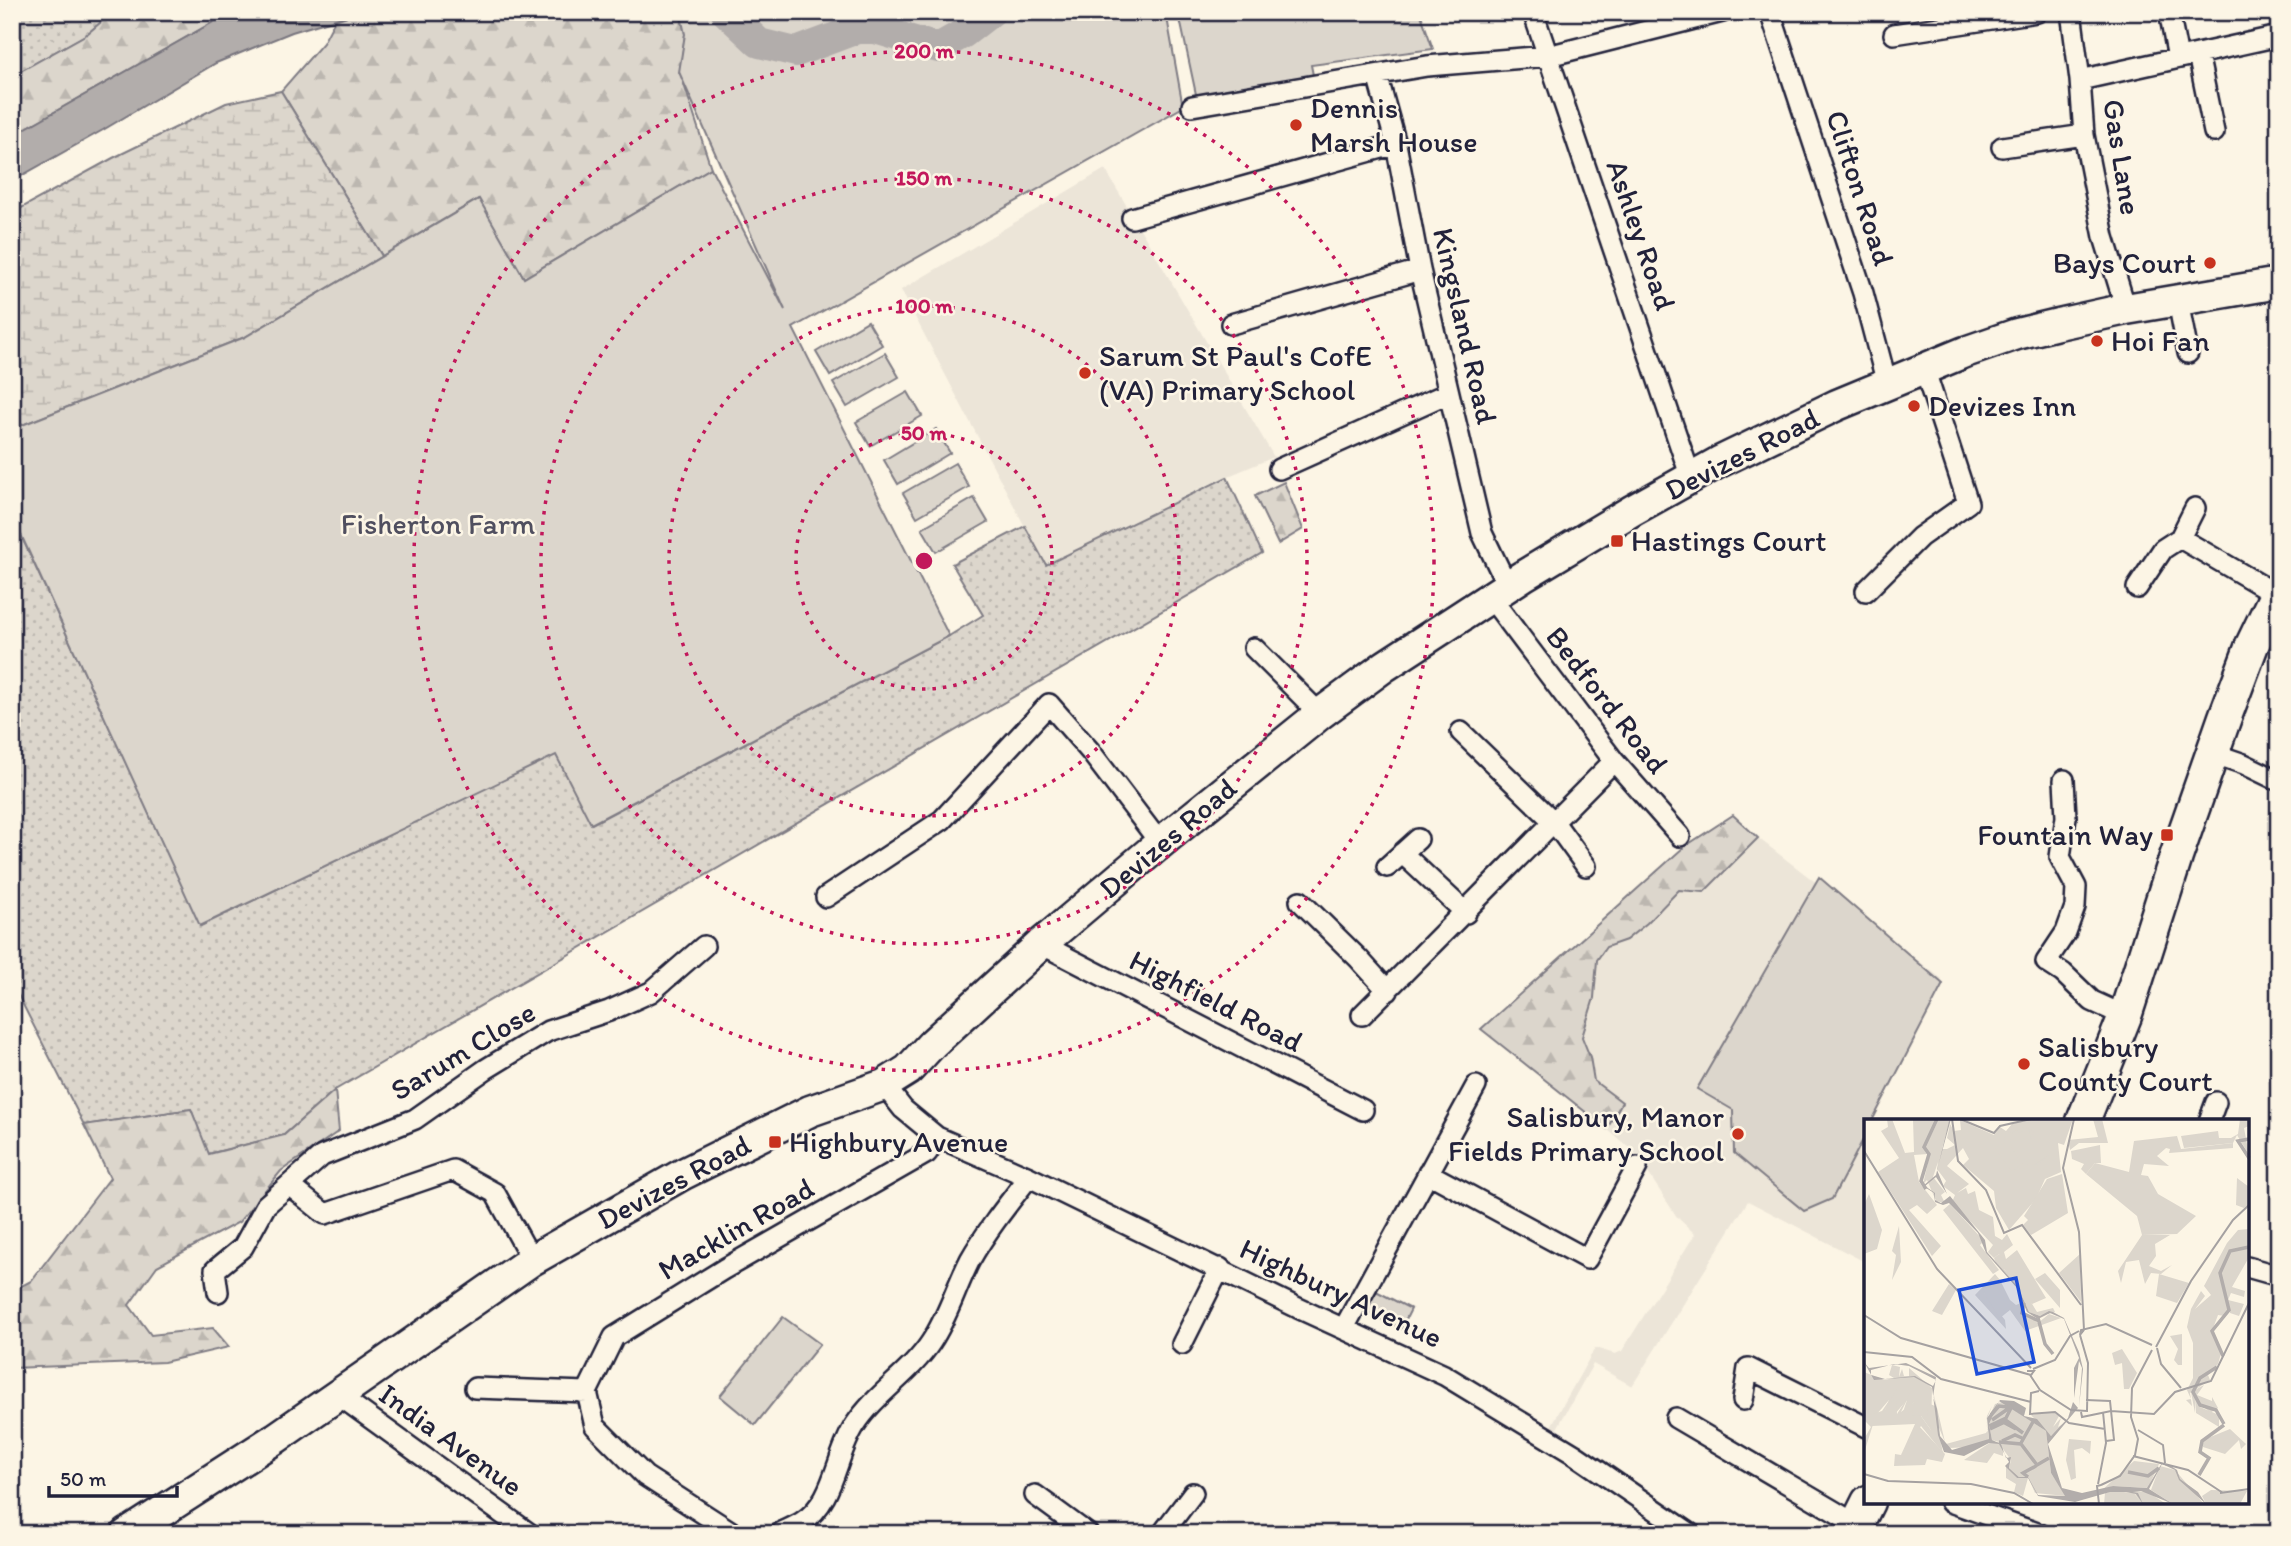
<svg xmlns="http://www.w3.org/2000/svg" width="2291" height="1546" font-family="Itim,sans-serif">
	<style>
		.built { fill: #ece5d8 }
		.grass { fill: url(#grass-dots); stroke: #7f7c84; stroke-width: 2 }
		.forest { fill: url(#forest-firs); stroke: #7f7c84; stroke-width: 2 }
		.wetland { fill: url(#wetland-marsh); stroke: #7f7c84; stroke-width: 2 }
		.green { fill: #dcd6cc; stroke: #7f7c84; stroke-width: 2 }
		.water { fill: #b2adab; stroke: #78757e; stroke-width: 2 }
		.lines { fill: none; stroke-linecap: round; stroke-linejoin: round }
		.river { stroke: #b2adab; stroke-width: 30 }
		.minor-casing { stroke: #22223b; stroke-width: 24 }
		.primary-casing { stroke: #22223b; stroke-width: 35 }
		.trunk-casing { stroke: #22223b; stroke-width: 37 }
		.minor { stroke: #fcf5e5; stroke-width: 19 }
		.primary { stroke: #fcf5e5; stroke-width: 30 }
		.trunk { stroke: #fcf5e5; stroke-width: 32 }
		.ring { fill: none; stroke: #c2185b; stroke-width: 3.5; stroke-dasharray: 3.5 7 }
		.poi-dot { fill: #c8321e; stroke: #fcf5e5; stroke-width: 2.5 }
		.labels { text-anchor: middle; stroke-width: 5; stroke-linejoin: round; paint-order: stroke }
		.poi-label { font-size: 30px; fill: #22223b; stroke: #fcf5e5; text-anchor: start }
		.street-label { font-size: 30px; fill: #22223b; stroke: #fcf5e5 }
		.park-label { font-size: 30px; fill: #504f5f; stroke: #fcf5e5 }
		.inset-river { fill: none; stroke: #b2adab; stroke-width: 3.5 }
		.inset-road { fill: none; stroke: #a5a1a1; stroke-width: 2 }
		.view { fill: #1d4ed8; fill-opacity: 0.15; stroke: #1d4ed8; stroke-width: 3.5 }
		.inset-edge { fill: none; stroke: #22223b; stroke-width: 3.5 }
		.centre { fill: #c2185b; stroke: #fcf5e5; stroke-width: 3.5 }
		.ring-label { font-size: 21px; text-anchor: middle; font-weight: bold; fill: #c2185b; stroke: #fcf5e5; stroke-width: 5; stroke-linejoin: round; paint-order: stroke }
	</style>
	<defs>
		<pattern id="grass-dots" width="8" height="8" patternUnits="userSpaceOnUse" patternTransform="scale(1.75)"><rect width="8" height="8" fill="#dcd6cc"/><path d="M2 2h.1M6 6h.1" fill="none" stroke="#bcb7b0" stroke-width="1.8" stroke-linecap="round"/></pattern>
		<pattern id="forest-firs" width="22" height="20" patternUnits="userSpaceOnUse" patternTransform="scale(1.75)"><rect width="22" height="20" fill="#dcd6cc"/><path d="M5 1l3.5 6h-7zM16 11l3.5 6h-7z" fill="#bcb7b0"/></pattern>
		<pattern id="wetland-marsh" width="20" height="14" patternUnits="userSpaceOnUse" patternTransform="scale(1.75)"><rect width="20" height="14" fill="#dcd6cc"/><path d="M1 5h8M5 5V1M11 12h8M15 12V8" fill="none" stroke="#bcb7b0"/></pattern>
	</defs>
	<rect width="100%" height="100%" fill="#fcf5e5"/>
	<filter id="ink" filterUnits="userSpaceOnUse"><feTurbulence type="fractalNoise" baseFrequency=".0143" numOctaves="2"/><feDisplacementMap in="SourceGraphic" scale="14" xChannelSelector="R" yChannelSelector="G"/><feConvolveMatrix kernelMatrix="1 2 1 2 8 2 1 2 1" color-interpolation-filters="sRGB"/></filter>
	<g filter="url(#ink)">
		<!-- built -->
		<path class="built" d="M1105,169l169,288 -67,28 -162,80 -144,-275z
			M1758,838l184,141 -72,142h-4l-5,18 5,2v115l-3,5 -115,-60 -116,185 -39,-22 -38,68 -5,-4 45,-80 20,6 7,-3 73,-117 -18,-17 -42,-64 -28,-24 15,-27 -28,-21 -4,-24 -8,-20 11,-39 4,-38 9,-13 20,-7 21,-17 32,-34 25,3z"/>
		<!-- grass -->
		<path class="grass" d="M12,12h101l-26,22 -75,42z
			M1227,477l35,76 -927,537 -51,45 -76,19 -17,-45 -107,16 -72,-142v-467l189,410 355,-172 36,70 357,-188 34,-21 -31,-51 73,-38 21,39z"/>
		<!-- forest -->
		<path class="forest" d="M113,12h118l-219,124v-60l75,-42z
			M359,12h321l5,22 -5,38 31,96 -187,110 -46,-79 -96,57 -101,-165 42,-48 12,-23z
			M1284,482l19,47 -25,15 -23,-48z
			M1733,815l25,23 -54,54 -25,-2 -32,33 -21,17 -20,7 -9,13 -3,38 -12,39 8,20 4,24 28,21 -15,27 -126,-100 203,-182z
			M335,1090l4,41 -58,40 -42,51 -82,44 -28,39 22,30 62,-7 16,19 -65,15 -152,6v-77l19,-10 79,-103 -26,-53 107,-16 18,45 75,-19z"/>
		<!-- wetland -->
		<path class="wetland" d="M281,91l101,165 -137,81 -233,92v-216l101,-55 113,-55z"/>
		<!-- green -->
		<path class="green" d="M680,12h486l17,95 -390,221 156,308 -358,188 -35,-69 -356,171 -188,-411v-86l233,-92 234,-138 45,79 187,-110 74,142 -106,-238 6,-38z
			M1191,12h229l13,37 -122,16 3,15 -117,19 -17,-80 11,-4z
			M868,321l14,24 -52,31 -14,-24z
			M885,353l14,24 -52,30 -14,-24z
			M908,392l14,24 -52,30 -14,-24z
			M936,429l14,24 -52,31 -14,-24z
			M955,463l14,24 -52,30 -14,-24z
			M974,498l14,24 -52,30 -14,-24z
			M1819,877l124,107 -71,137h-6v13l-34,65 -28,12 -70,-58 -1,-43 -36,-21z
			M1376,1291l35,18 -10,20 -36,-18z
			M783,1317l37,27 -65,81 -35,-29z"/>
		<!-- water -->
		<path class="water" d="M231,12h128l-67,20 -76,31 -113,67 -91,51v-45z"/>
		<g class="lines">
			<!-- river -->
			<path class="river" d="M726,12l33,31 37,9 61,-23h18l63,19 26,-15 27,-21"/>
			<defs>
				<path id="minor" d="M1533,12l158,466
					M1770,12l93,281 24,91
					M2071,12l9,68 4,55 20,102 22,72
					M2169,12l9,46
					M1894,34l143,-22
					M2198,54l16,78
					M1377,75l19,69 24,126 62,263 26,54
					M2080,80l199,-44
					M1192,106l235,-40 121,-10 174,-44
					M2002,147l82,-12
					M1132,218l264,-74
					M2178,301l10,52
					M1231,324l189,-54
					M1279,469l169,-76
					M2180,538l15,-30
					M2137,588l26,-39 17,-11 96,56
					M1866,591l54,-54 48,-34 -44,-135
					M1491,598l123,163 66,75
					M1254,648l66,66
					M1461,732l93,90 32,44
					M2212,753l32,11 35,17
					M2064,780l2,37 -6,40 16,30 -1,20 -9,25 -20,30 17,11 29,28 33,15
					M1402,853l64,60
					M1387,867l31,-28
					M826,897l116,-77 107,-116 41,47 70,92
					M1300,901l59,58 29,32
					M1041,944l322,166
					M1362,1015l252,-254
					M884,1085l19,24 34,28 92,40 269,131 146,67 130,79 117,80
					M2209,1121l7,-19
					M1428,1173l159,86 50,-92
					M532,1260l-37,-67 -42,-23 -128,44 -36,-29 33,-29 93,-37 71,-50 62,-38 61,-20 42,-19 53,-46
					M2247,1267l32,9
					M218,1292l-3,-22 28,-23 23,-42 23,-20
					M1344,1328l132,-242
					M1182,1344l38,-76
					M475,1388l112,4
					M337,1394l193,140
					M1743,1400l5,-32 118,59
					M1676,1418l180,106
					M1035,1495l53,39
					M1950,1502l90,32
					M735,1534l-90,-58 -50,-50 -8,-34 27,-55 110,-68 203,-116 10,-16
					M783,1534l-1,-2c6,-3 14,-6 20,-10 33,-21 33,-66 53,-97 21,-32 55,-51 76,-83 17,-25 25,-55 39,-82 17,-30 38,-56 59,-83
					M1162,1534l31,-41"/>
				<path id="primary" d="M127,1534l149,-96 256,-178 151,-86 127,-63 74,-26 24,-15 24,-26 109,-100 123,-104 156,-126 65,-48 138,-90 110,-66 86,-48 118,-57 128,-53 52,-18 41,-10 68,-15 153,-26"/>
				<path id="trunk" d="M2083,1121l42,-105 51,-159 49,-140 27,-72 27,-56
					M1852,1534l16,-32"/>
			</defs>
			<!-- minor casing -->
			<use href="#minor" class="minor-casing"/>
			<!-- primary casing -->
			<use href="#primary" class="primary-casing"/>
			<!-- trunk casing -->
			<use href="#trunk" class="trunk-casing"/>
			<!-- minor -->
			<use href="#minor" class="minor"/>
			<!-- primary -->
			<use href="#primary" class="primary"/>
			<!-- trunk -->
			<use href="#trunk" class="trunk"/>
		</g>
	</g>
	<!-- distance rings -->
	<g class="ring">
		<circle cx="924" cy="561" r="128"/>
		<circle cx="924" cy="561" r="255"/>
		<circle cx="924" cy="561" r="383"/>
		<circle cx="924" cy="561" r="510"/>
	</g>
	<!-- markers -->
	<g class="poi-dot">
		<circle cx="1296" cy="125" r="7"/>
		<circle cx="2210" cy="263" r="7"/>
		<circle cx="2097" cy="341" r="7"/>
		<circle cx="1085" cy="373" r="7"/>
		<circle cx="1914" cy="406" r="7"/>
		<rect x="1610" y="534" width="14" height="14" rx="3.5"/>
		<rect x="2160" y="828" width="14" height="14" rx="3.5"/>
		<circle cx="2024" cy="1064" r="7"/>
		<circle cx="1738" cy="1134" r="7"/>
		<rect x="768" y="1135" width="14" height="14" rx="3.5"/>
	</g>
	<g class="labels">
		<!-- poi labels -->
		<g class="poi-label">
			<text x="1310" y="118">Dennis<tspan x="1310" dy="34">Marsh House</tspan></text>
			<text x="2196" y="273" text-anchor="end">Bays Court</text>
			<text x="2111" y="351">Hoi Fan</text>
			<text x="1099" y="366">Sarum St Paul's CofE<tspan x="1099" dy="34">(VA) Primary School</tspan></text>
			<text x="1928" y="416">Devizes Inn</text>
			<text x="1631" y="551">Hastings Court</text>
			<text x="2153" y="845" text-anchor="end">Fountain Way</text>
			<text x="2038" y="1057">Salisbury<tspan x="2038" dy="34">County Court</tspan></text>
			<text x="1724" y="1127" text-anchor="end">Salisbury, Manor<tspan x="1724" dy="34">Fields Primary School</tspan></text>
			<text x="789" y="1152">Highbury Avenue</text>
		</g>
		<!-- street labels -->
		<g class="street-label">
			<text transform="translate(2122 157) rotate(81)" y="10">Gas Lane</text>
			<text transform="translate(1860 188) rotate(72)" y="10">Clifton Road</text>
			<text transform="translate(1641 235) rotate(71)" y="10">Ashley Road</text>
			<text transform="translate(1465 326) rotate(77)" y="10">Kingsland Road</text>
			<text transform="translate(1742 454) rotate(-27)" y="10">Devizes Road</text>
			<text transform="translate(1607 700) rotate(52)" y="10">Bedford Road</text>
			<text transform="translate(1168 838) rotate(-40)" y="10">Devizes Road</text>
			<text transform="translate(1216 1001) rotate(27)" y="10">Highfield Road</text>
			<text transform="translate(463 1051) rotate(-31)" y="10">Sarum Close</text>
			<text transform="translate(674 1182) rotate(-28)" y="10">Devizes Road</text>
			<text transform="translate(736 1229) rotate(-30)" y="10">Macklin Road</text>
			<text transform="translate(1341 1293) rotate(25)" y="10">Highbury Avenue</text>
			<text transform="translate(451 1440) rotate(36)" y="10">India Avenue</text>
		</g>
		<!-- park labels -->
		<g class="park-label">
			<text x="438" y="534">Fisherton Farm</text>
		</g>
	</g>
	<!-- overview -->
	<g transform="translate(1864 1119)">
		<rect width="385" height="385" fill="#fcf5e5"/>
		<path d="M23,0h5l13,34 9,-1 -1,-33h23l-13,28 5,7 -14,1 5,27 18,23 -10,9 -10,-9 -8,5 32,36 -9,10 -54,-84 21,-14 -18,-27 7,-4zM75,0h11l-8,30h5l8,-4 -8,-7 3,-14 4,7 7,-1 -1,-10 34,15 6,-8 6,4 6,-7 20,-5h41l-9,26 -6,-2 3,29 -16,7 -9,20 -27,31 -13,-22 -2,-17 -31,-26 6,-6 -6,-11 -16,18 22,18 -12,9 9,-5 2,6 7,-3 4,19 14,7 2,19 7,4 5,-6 6,11 -9,7 2,7 11,-9 29,48 -14,6 -28,-35 -5,-15 -5,4 -6,-6 5,-7 -41,-43 3,-7 -12,-9 3,-5 -9,-12 1,-7 -5,15 12,15 -4,3 4,8 -9,-2 -9,-21 -4,4 7,-30 -5,-7zM229,0h9l6,24h-29l-9,7 -2,-10 30,-3zM376,0h9v7l-5,2 5,27 -12,-20 -4,8 -49,5 -3,-12 37,-5 1,7h12l7,-4zM236,26l1,18h-6l-9,11 -5,-5 3,-5 -12,-5 -1,-8zM373,59l12,9v17l-5,4 -8,-3zM385,110l-1,30 -16,28 13,4 -1,6 -13,-4 -3,7 16,4 -5,12 -9,-3 -1,-9 -4,-5 3,10 -3,7 -7,-1 -6,16 10,19 -4,14 -10,11 2,5 -20,13 2,13 -6,-6 5,-1 -4,-9 6,-12v-35l-6,-16 4,-18 10,-18 4,5 -10,13 16,-14 -7,-9 23,-43 11,-13zM278,116h28l-15,9 1,12 -7,10 12,5 11,-6 -11,9 -10,-1 -6,11 -6,-24 -13,2 -5,21 -3,-12zM131,155l5,6 -16,13 21,27 1,9 -31,-34zM28,246l8,2 -1,10 3,-8 2,7h5v-8l23,20 -1,42 -10,-14 -28,6v-4l14,-4 7,-12 -11,10 4,-12 -13,15 1,-11 -10,6 4,-10 -13,15 -12,38v-14l7,-12 -7,-7v-48l20,8 10,-2 -5,-3zM331,279h4l1,9 19,8v12l-23,-14zM138,283l44,29 5,42 15,23 -31,-3 -7,-16h-9l-10,-9 2,-8 -8,-11v7l-9,-3 -7,10 -23,-3 27,-18h8l-7,-2 -4,-21 7,-15zM54,306l27,29 -3,8 -15,-3 -2,6 -31,1 1,-12 6,1zM366,310l16,15 -5,5 -2,-9 -14,14 -22,-7v-7zM296,347l15,4 29,34h-31l-22,-14zM347,371l36,1 -7,13h-34l-4,-8zM249,372l21,2 6,8 -7,-10 15,1 18,12h-62l1,-11z" fill="#dcd6cc"/>
		<path d="M160,8l10,4 -3,8 -2,-9 -17,4 -1,12 6,11 17,8 15,-10 -10,9 -7,1 -10,-2 -9,8 2,5 -20,-28 9,-5 2,-12 5,2zM5,75l13,36 -5,19 -13,5v-49zM35,107l2,36 -9,18 4,-25 -4,-4zM135,135l8,9 -3,6 19,20 14,23 16,-4 2,4 -15,4 -11,-4 -11,-25 -22,-24 -2,-5zM340,266l-7,10 15,6v-4l6,11 -8,5 -15,-15v15l-4,-21zM33,270l-12,21 11,-13 1,17 14,-22 -10,20 14,-11 -3,14 9,1 10,14 -4,-19 3,-7 5,2 -1,-11 11,47 -8,-19 6,30 -22,-27 -20,29 14,-31 -43,2 -3,-11 13,-4zM128,287l-6,15 3,18 -16,8 -24,1 -3,-4 40,-11 2,-3 -2,-8 1,-6z" fill="#dcd6cc"/>
		<path d="M295,155l30,9 -12,20 -21,-7zM85,165l7,6 -14,25 -10,-4z" fill="#dcd6cc"/>
		<path d="M313,17l4,13 52,-6v5l-64,5 1,-4 -4,-1 -9,8 12,10 -25,-2 -3,11 7,1 10,18 38,22 -19,18 -35,1 -5,-19 -51,-42 9,-11 34,9 5,-31zM198,55l6,39 -37,22 -8,-10 5,-5 -4,-4 23,-37zM86,85l34,37 -4,4 19,25 -6,4 -50,-64zM216,135l1,48 -22,-29zM181,154l15,17v18l-25,-29zM136,161l10,20 6,5 5,-2 4,11 13,9 11,-9 12,4 -36,13 -15,-21 -10,8 -17,-26zM318,215v31h-4l-4,-5 4,-11 -8,-13zM258,230l15,24 -8,16h-5l-2,-26 -7,2 -3,-12zM190,293l5,4 -6,11 8,-9 -3,9 8,-5 -15,14 -20,-21zM205,320l22,2 -1,13 -8,-6 -8,2 2,28 -5,2 -5,-20zM270,342l25,3 -11,24 -35,-2 -13,6zM142,347l11,12h11l-5,18 -9,-4 2,-8 -10,-6z" fill="#dcd6cc"/>
		<path d="M87,0l-14,51 10,24 -11,-17 -11,9 10,7v7l6,3 9,-7 35,44 2,12 31,35 11,25 11,4 9,-5 4,1 11,6 15,34 4,17 -4,38 3,-39 -3,-7 -5,37v-30l5,-10 -15,-39 -14,-6 -12,6 -11,-7 -10,-24 -31,-35 -8,-20 -29,-30 -6,2 -8,-3 -1,-9 -11,-7 13,-11 13,-54zM0,243l5,6 37,-5 30,14 -3,20 4,12 3,27 12,14 37,-11 -2,-21 13,-18 14,1 12,7 -2,8 13,3 14,17 17,-18 5,-16 5,6 -30,36 14,44 20,5 31,-7 34,2 15,-25 9,3 6,4 3,9 18,13 8,12 -27,-24 -4,-10 -13,-6 -13,25 24,15 -32,-13 -8,1 5,1 5,11 -7,-10 -10,-2h-16l-35,10 -37,-6 -10,-18h-11l-12,-12 4,-4 -10,-18 -10,-1 -25,13 -20,-4 -6,-17 -6,-48 -18,-10 -40,3zM30,245l15,2 27,14 -3,6 -18,-10 -30,3 -14,-4v-5zM135,282l47,30 5,42 14,23 -27,-1 -10,-18h-9l-10,-9 2,-11 -5,1 -5,-14 -9,-4 -3,-16z" fill="#b2adab" fill-rule="evenodd"/>
		<path class="inset-river" d="M385,20l-11,2 11,17M62,70l-5,-8 8,-27 -5,-7 13,-28M160,184l-2,10 17,8M174,199l7,26 8,10M359,237l-11,-25 17,-21 -9,-37 10,-22 19,-4M353,248l-17,11 -7,14 7,13 16,5 8,14M127,296l8,-9 9,1M128,301l20,-14M125,307l17,-8 6,-12M127,308l12,-5 13,7M126,310l17,-8 16,12M138,322l13,-6 7,3M135,323l22,2 16,21 12,-7M157,324l13,-23M264,353l20,4 11,-8M335,356l10,-17 -9,-6 2,-11 22,-16M164,358l-5,-4 13,-7"/>
		<path class="inset-road" d="M88,0l6,42 28,29 18,43 18,-8 59,80M96,0l34,14 6,-7 31,-7M210,0l-11,49 16,64 5,98M0,32l73,118 94,99M0,196l37,23 130,37 3,-4h-7M220,211l-4,5 1,-5 25,-6 46,21M292,228l35,-66 42,-61 16,-15M293,229l4,16 20,24M0,233l48,5 29,22 90,23M169,250l22,-9 15,-24 9,-5M166,256l10,15 31,20 16,1 1,-48 -8,-28M175,272l-8,2 -1,21 25,-2 14,11 36,6M222,281l24,1 4,39 -8,1M217,293l1,5 29,-6 43,3 21,-22 36,-11 38,-78M274,311l25,15 2,18M269,337l55,14 35,23M0,355l24,7 83,3 43,9 19,11M234,365l8,-41 -3,-31M237,366l19,-9 15,-21 3,-16 -7,-22 1,-29 20,-38M356,374l29,-4M235,385l-2,-18 4,-1"/>
		<path class="view" d="M152,159l18,84 -57,12 -18,-84z"/>
		<rect width="385" height="385" class="inset-edge"/>
	</g>
	<circle cx="924" cy="561" r="10" class="centre"/>
	<g class="ring-label">
		<text x="924" y="58">200 m</text>
		<text x="924" y="185">150 m</text>
		<text x="924" y="313">100 m</text>
		<text x="924" y="440">50 m</text>
	</g>
	<!-- margin -->
	<rect width="2291" height="1546" fill="none" stroke="#fcf5e5" stroke-width="42"/>
	<rect x="21" y="21" width="2249" height="1504" fill="none" stroke="#22223b" stroke-width="2.5" filter="url(#ink)"/>
	<!-- scale -->
	<path d="M49 1486v10h128v-10" fill="none" stroke="#22223b" stroke-width="3.5"/>
	<text x="60" y="1486" font-size="21" fill="#22223b" stroke="#fcf5e5" stroke-width="5" paint-order="stroke">50 m</text>
</svg>
